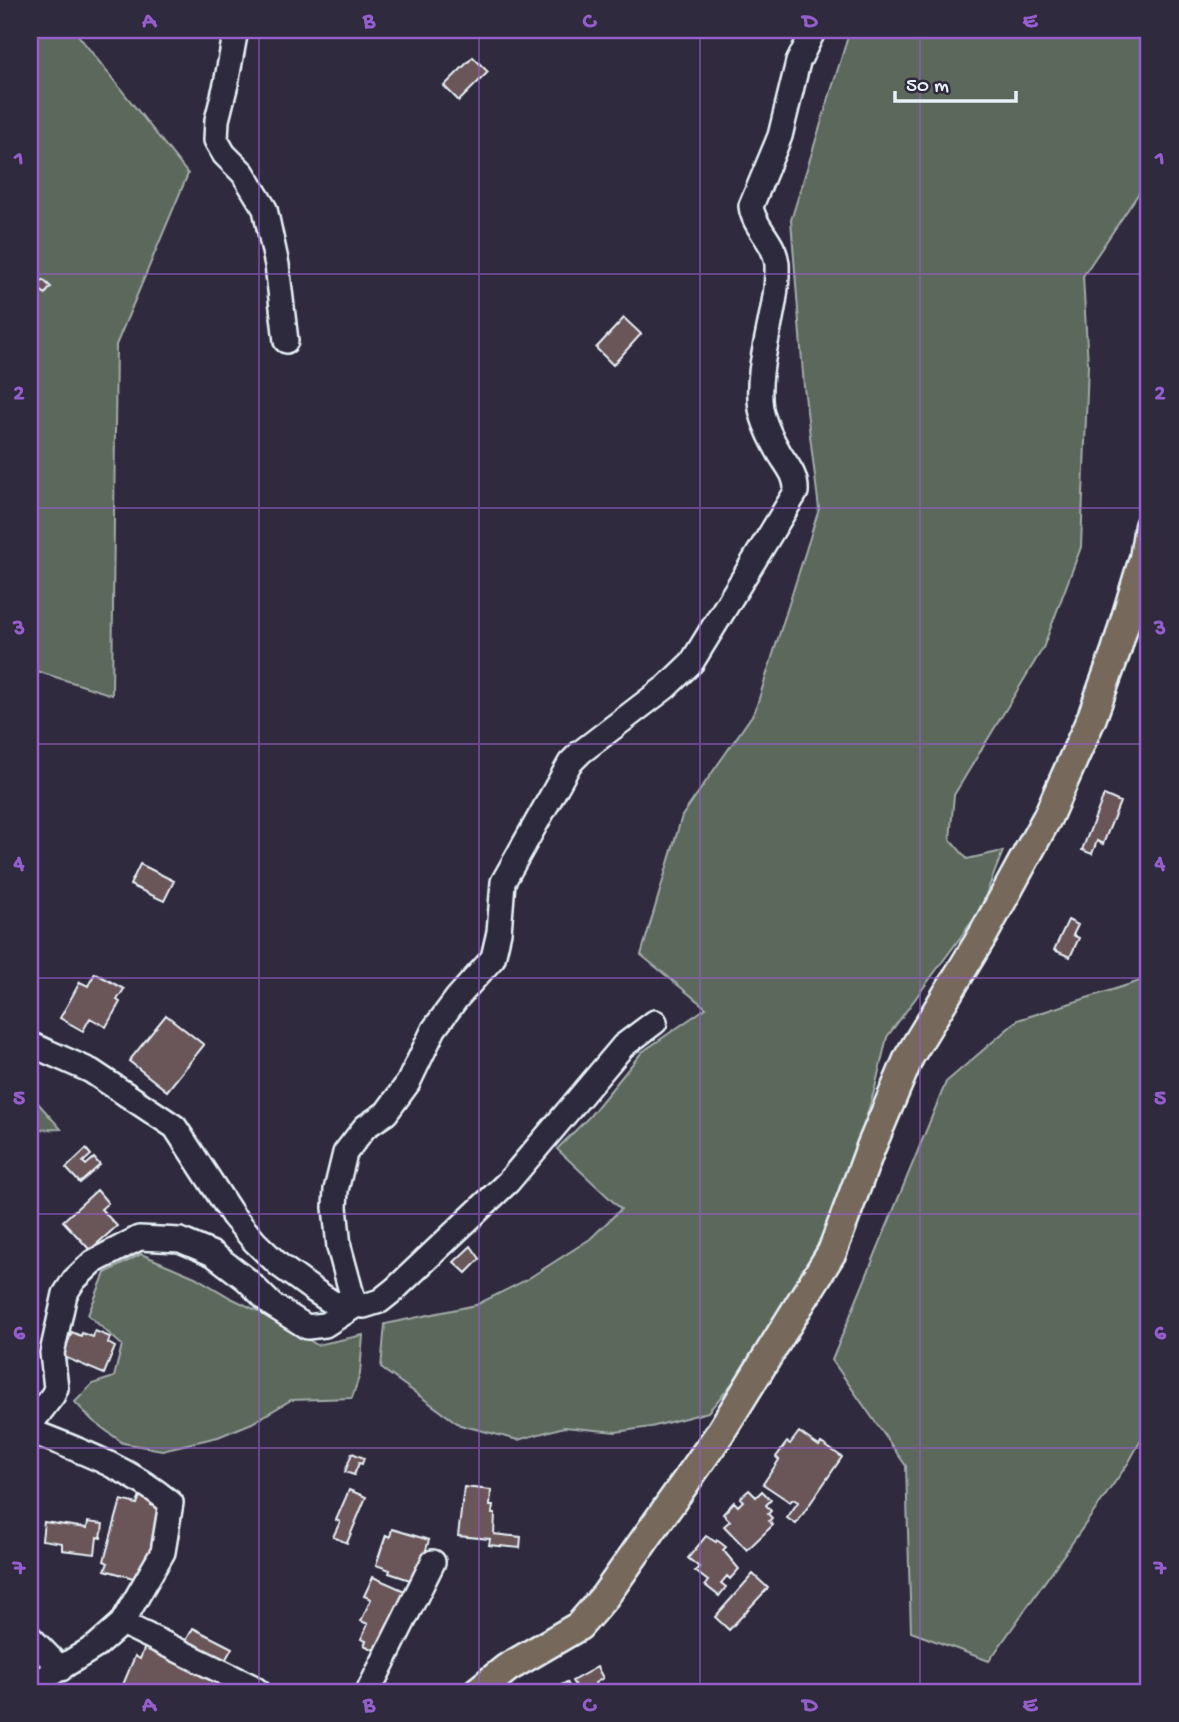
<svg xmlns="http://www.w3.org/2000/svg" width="1179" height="1722" font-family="'Gochi Hand',sans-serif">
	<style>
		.green { fill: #5d685c; stroke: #a2acaa; stroke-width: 2 }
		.building { fill: #6a5658; stroke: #e8f1f8; stroke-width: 2 }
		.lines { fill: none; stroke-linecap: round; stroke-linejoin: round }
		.minor-casing { stroke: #e8f1f8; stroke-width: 28 }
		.major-casing { stroke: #e8f1f8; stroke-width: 33 }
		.minor { stroke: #2f2a3d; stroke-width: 23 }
		.major { stroke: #76695c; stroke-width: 28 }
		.grid { fill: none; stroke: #965dcd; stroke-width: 2; stroke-opacity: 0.55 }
		.neatline { fill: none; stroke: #965dcd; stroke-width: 2.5 }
		.grid-label { font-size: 23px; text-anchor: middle; font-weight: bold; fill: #965dcd }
	</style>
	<rect width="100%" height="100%" fill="#2f2a3d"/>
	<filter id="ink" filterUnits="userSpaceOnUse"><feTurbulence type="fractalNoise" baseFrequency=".0143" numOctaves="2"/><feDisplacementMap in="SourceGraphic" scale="14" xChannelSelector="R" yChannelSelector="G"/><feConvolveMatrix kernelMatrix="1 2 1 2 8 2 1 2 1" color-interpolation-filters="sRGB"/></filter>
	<g filter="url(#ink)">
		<!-- green -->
		<path class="green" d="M30,30h44l114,144 -72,171 -4,350 -82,-26z
			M850,30h299v148l-66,98 5,89 -7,182 -38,101 -89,147 -4,44 17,20 36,-8 -24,61 -92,125 -12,51 -28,94 -43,92 -48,82 -48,56 -57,15 -35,5 -52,-5 -46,13 -58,-15 -79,-57 4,-44 91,-19 50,-25 64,-41 31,-30 -64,-60 32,-32 53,-65 64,-44 -65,-53 41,-139 73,-105 64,-202 -15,-122 -13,-167z
			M1149,978v447l-20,37 -140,199 -78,-29 -5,-166 -74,-106 114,-278 72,-62z
			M30,1094l31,35 -31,1z
			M141,1254l54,23 36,21 50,24 36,23 46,-10 -3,39 -8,24 -61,2 -39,23 -34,14 -56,13 -39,-7 -30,-22 -18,-19 17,-18 22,-7 8,-32 -34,-30 17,-42z"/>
		<!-- building -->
		<path class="building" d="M473,57l15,15 -29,29 -15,-15z
			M43,280l8,7 -6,7 -8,-7z
			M624,318l17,16 -28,31 -17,-17z
			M1104,795l16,7 -17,42 -6,-3 -5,13 -10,-4z
			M140,864l34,17 -10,20 -34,-16z
			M1068,920l10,5 -5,10 6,3 -9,19 -16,-7z
			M95,973l29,16 -7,11 3,2 -14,25 -16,-9 -7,13 -23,-13 20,-36 8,4z
			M166,1015l38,30 -37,46 -38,-30z
			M86,1149l5,6 -8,7 3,3 8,-7 6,7 -20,18 -14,-15z
			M97,1190l11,13 -7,6 16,17 -27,24 -27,-29z
			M471,1246l9,13 -14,14 -12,-11z
			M95,1331l15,6 -2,6 7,4 -11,27 -42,-18 10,-24 9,4 1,-3 11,4z
			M799,1432l20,14 2,-3 21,14 -46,67 -9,-6 11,-16 -5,-3 -3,3 -27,-18 16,-24 -3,-3 11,-15 3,2z
			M352,1453l12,5 -2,6 -3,-1 -5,12 -9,-3z
			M464,1487l27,3 -1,16h3l-1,8h3l-1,20 27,3 -1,11 -31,-3 1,-6 -32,-3z
			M349,1490l17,7 -19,46 -14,-6 7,-15 -4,-2z
			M749,1490l7,7 6,-6 9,9 -5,5 5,6 -3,3 4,4 -3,3 4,4 -26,25 -23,-24 6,-5 -7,-7 11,-12 4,4 5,-5 -3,-3z
			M140,1496l12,3 -1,6 13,4 -20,72 -39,-11 3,-7 -4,-2 17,-61 16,4z
			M44,1522l43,6 1,-6 15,2 -2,14 -4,-1 -2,17 -33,-4v-7l-20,-3z
			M392,1529l37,11 -13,42 -27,-9 1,-3 -14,-5 10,-30 4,2z
			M706,1536l10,6 1,-2 9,7 -3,3 16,19 -9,10 -3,-3 -6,7 5,4 -7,9 -14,-11 3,-4 -13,-10 4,-4 -11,-9z
			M753,1574l15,14 -39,42 -14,-13z
			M373,1577l32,14 -5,12 4,2 -22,43 -6,-3 -2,5 -10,-5 2,-4 -5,-2 7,-15 -7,-3 10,-22 -7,-3z
			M193,1628l39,20 -11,20 -39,-20z
			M146,1644l80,33 -7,15h-93l1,-2 -5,-3 13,-31 5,3z
			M597,1667l6,11 -8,5 3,6 -3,1v2h-46l18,-10 4,8 5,-3 -4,-6z"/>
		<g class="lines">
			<defs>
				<path id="minor" d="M236,30l-10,54 -9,36 -1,20 8,14 19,19 22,36 12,56 9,76
					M30,1044l61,27 84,56 58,89 22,26 24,23 33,24 21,14 31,3 16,-5 15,-12 113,-107 115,-136 32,-24
					M30,1425l23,-30 3,-7 -4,-35 13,-59 9,-14 19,-18 46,-24 41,2 33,14 33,25 26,26 35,22 18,-2 30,-19 -16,-59 -4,-40 1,-17 9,-37 20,-26 21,-14 22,-30 26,-54 23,-31 36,-40 6,-26 4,-50 67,-119 11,-11 85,-65 26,-25 104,-170c1,-16 -8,-25 -16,-38 -8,-14 -16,-30 -19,-45 -7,-45 18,-98 16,-145 -2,-23 -24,-37 -26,-58l29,-70 18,-74 16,-32
					M30,1431c49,19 101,38 141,72l-8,49 -41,71 -26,23 -66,41
					M122,1623l129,63 8,6
					M30,1637l31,32
					M368,1692l65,-130"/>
				<path id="major" d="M477,1692l30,-24 72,-42 26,-30 113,-160 114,-184 39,-105 38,-90 74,-122 65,-119 44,-99 24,-66 28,-93 5,-32"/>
			</defs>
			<!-- minor casing -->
			<use href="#minor" class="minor-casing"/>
			<!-- major casing -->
			<use href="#major" class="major-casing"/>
			<!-- minor -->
			<use href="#minor" class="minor"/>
			<!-- major -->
			<use href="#major" class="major"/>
		</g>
	</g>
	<!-- grid -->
	<path class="grid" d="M259,30v1662M479,30v1662M700,30v1662M920,30v1662M30,274h1119M30,508h1119M30,744h1119M30,978h1119M30,1214h1119M30,1448h1119"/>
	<!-- margin -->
	<rect width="1179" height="1722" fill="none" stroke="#2f2a3d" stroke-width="77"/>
	<!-- scale -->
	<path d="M895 91v10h121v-10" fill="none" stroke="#e8f1f8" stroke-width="3.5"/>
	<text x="906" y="91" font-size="21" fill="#e8f1f8" stroke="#2f2a3d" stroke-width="5" paint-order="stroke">50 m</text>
	<rect x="38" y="38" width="1102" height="1646" class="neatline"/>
	<g class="grid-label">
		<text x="149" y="27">A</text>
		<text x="369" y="27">B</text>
		<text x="589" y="27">C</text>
		<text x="810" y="27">D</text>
		<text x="1030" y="27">E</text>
		<text x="19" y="164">1</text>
		<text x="1160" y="164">1</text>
		<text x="19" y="399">2</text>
		<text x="1160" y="399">2</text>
		<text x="19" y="634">3</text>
		<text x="1160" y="634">3</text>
		<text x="19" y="869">4</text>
		<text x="1160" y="869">4</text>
		<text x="19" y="1104">5</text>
		<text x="1160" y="1104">5</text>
		<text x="19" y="1339">6</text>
		<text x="1160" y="1339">6</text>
		<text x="19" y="1574">7</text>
		<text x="1160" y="1574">7</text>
		<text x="149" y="1711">A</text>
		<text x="369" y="1711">B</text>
		<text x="589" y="1711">C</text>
		<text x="810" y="1711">D</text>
		<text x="1030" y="1711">E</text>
	</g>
</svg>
